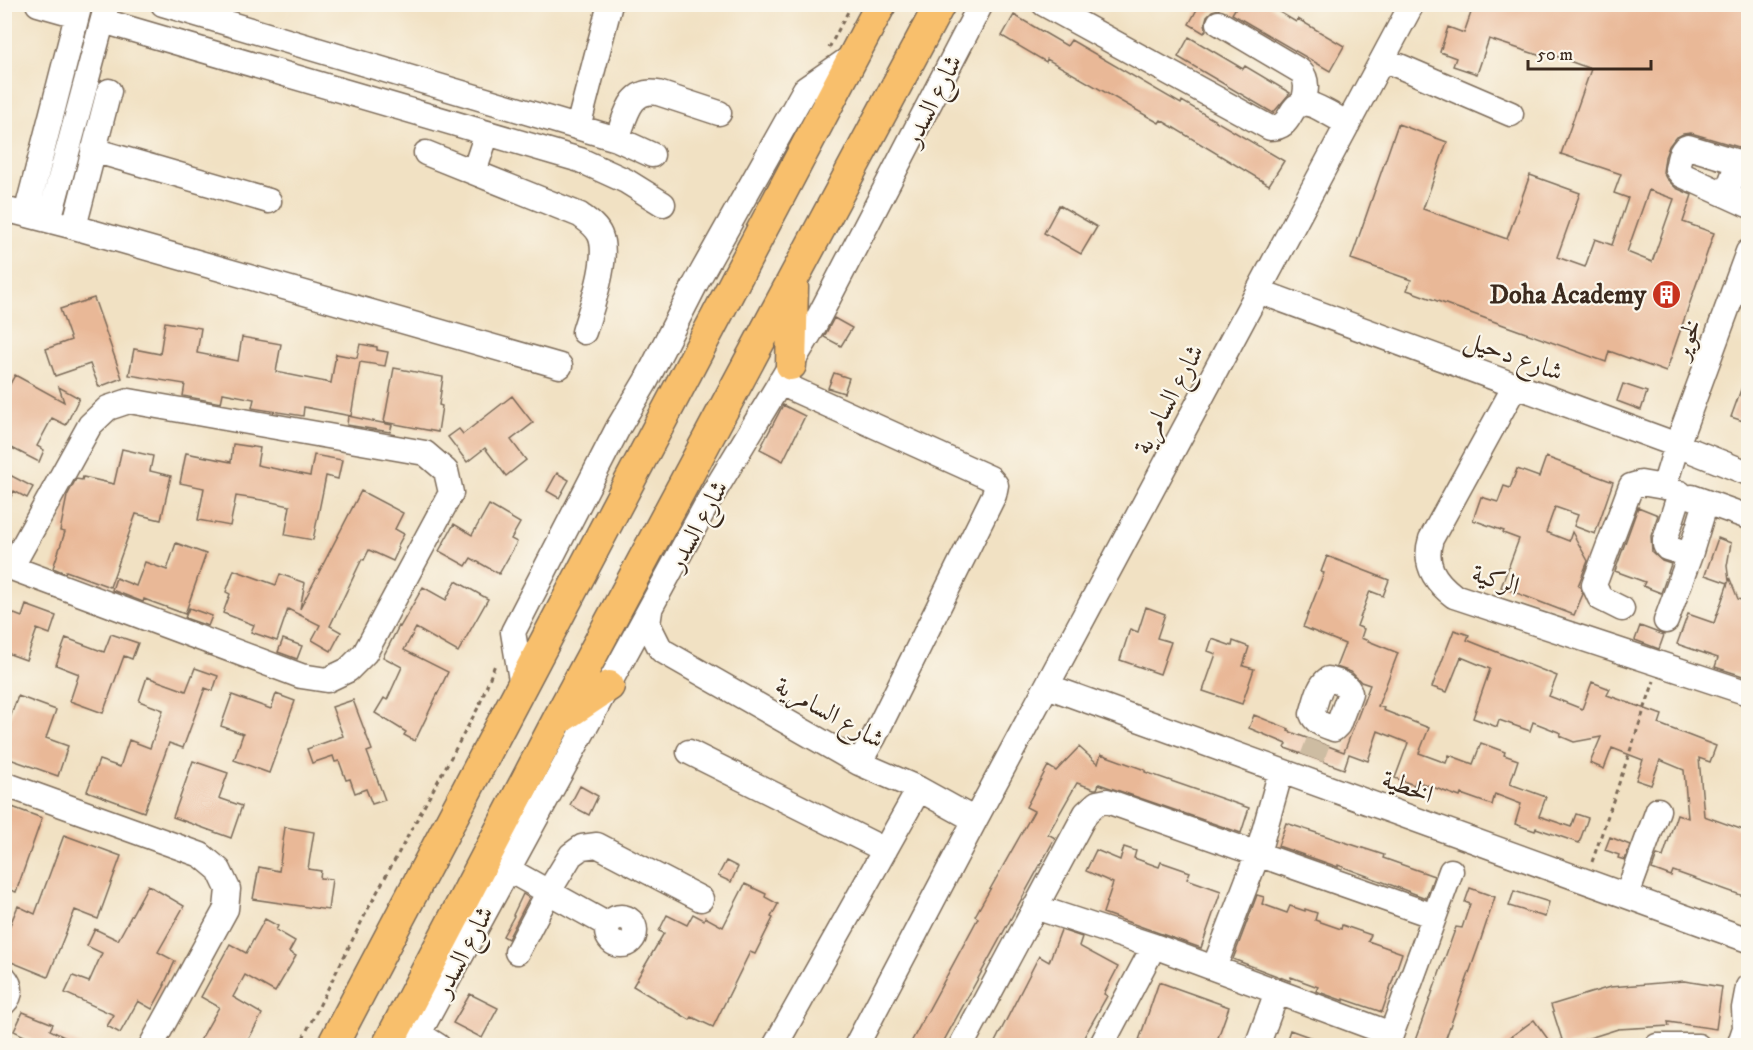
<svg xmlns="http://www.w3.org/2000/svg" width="1753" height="1050" font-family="'IM FELL DW Pica',Amiri,serif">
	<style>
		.building { fill: #e9b897; fill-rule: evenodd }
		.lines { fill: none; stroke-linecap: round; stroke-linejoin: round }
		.minor-tunnel { stroke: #cdbca2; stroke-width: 24; stroke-dasharray: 24 12; stroke-linecap: butt }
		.minor-casing { stroke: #7b6a58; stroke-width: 27 }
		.major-casing { stroke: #7b6a58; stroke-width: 33 }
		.path { stroke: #7b6a58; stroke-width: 3; stroke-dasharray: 4.5 4.5; stroke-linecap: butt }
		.minor { stroke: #fff; stroke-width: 24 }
		.major { stroke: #f8bf6c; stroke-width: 30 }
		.labels { text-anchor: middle; stroke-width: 4.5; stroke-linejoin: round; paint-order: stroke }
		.street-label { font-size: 26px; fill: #3b2a1e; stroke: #fbf7ec }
		.poi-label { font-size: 26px; font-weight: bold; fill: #3b2a1e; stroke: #fbf7ec; text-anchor: end }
	</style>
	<rect width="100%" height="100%" fill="#fbf7ec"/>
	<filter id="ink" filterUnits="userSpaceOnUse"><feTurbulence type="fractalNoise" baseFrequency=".0167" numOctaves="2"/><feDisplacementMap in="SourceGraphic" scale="12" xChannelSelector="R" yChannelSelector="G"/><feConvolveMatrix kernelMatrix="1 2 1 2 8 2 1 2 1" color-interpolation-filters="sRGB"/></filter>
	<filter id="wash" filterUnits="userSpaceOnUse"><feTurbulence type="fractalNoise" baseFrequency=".008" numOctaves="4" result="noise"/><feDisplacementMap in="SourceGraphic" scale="24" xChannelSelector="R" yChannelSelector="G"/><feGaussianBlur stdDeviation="1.35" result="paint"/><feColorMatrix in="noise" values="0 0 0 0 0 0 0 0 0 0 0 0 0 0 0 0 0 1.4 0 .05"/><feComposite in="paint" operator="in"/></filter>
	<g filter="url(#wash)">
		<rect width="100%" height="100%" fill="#f1e1c3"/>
		<g id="blocks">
			<!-- building -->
			<path class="building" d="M1200,4h21l-2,5 -7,2 -5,5 -2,7 1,7 -2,3 -15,-9z
				M1238,4h28l30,18 2,-3 46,27 -14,25 -98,-57z
				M1474,4h221l14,5 1,-5h39v148l-7,-4 -51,-15 -8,1 -8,4 -6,8 -4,11 -2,15 3,6 10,10 16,7 -9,27 31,11 -48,139 -57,-21 -3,11 -199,-72 4,-10 -60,-21 47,-135 49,18 -24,67 84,30 23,-64 50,18 -23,64 28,10 10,-28 17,6 16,-47 -14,-5 7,-19 -60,-20 30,-85 -49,-18 -1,5 -52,-17 -12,35 -24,-8 3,-8 -16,-6 8,-25 16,6zM1649,190l25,9 -22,63 -25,-10z
				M1014,15l53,31 4,-6 110,64 1,-3 102,60 -15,24 -108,-65 -2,3 -112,-64 -1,3 -44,-26z
				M1189,37l54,32 2,-3 45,27 -17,20 -95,-56z
				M1059,205l38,22 -16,27 -37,-21z
				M94,298l28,80 -23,9 -9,-23 -35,12 -9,-27 25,-9 -11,-31z
				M834,318l18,10 -11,18 -17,-9z
				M165,322l36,6 -4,25 41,8 4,-24 39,7 -5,28 55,11 5,-29 21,4 3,-14 17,3v3l11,2 -3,14 -25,-4 -9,54 -47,-9 -1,9 -51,-8 2,-9 -31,-6 -2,10 -38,-7 2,-12 -56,-9 5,-26 26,5z
				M394,368l49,9 -4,28 3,1 -4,26 -54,-10z
				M834,373l15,5 -5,15 -16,-5z
				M1747,373l2,1v49l-18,-6z
				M15,375l49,27 -5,-15 20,11 -13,27 -14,-7 -15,28 7,4 -5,12 -35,-18v-49z
				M1623,384l24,8 -6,18 -24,-9z
				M512,396l21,27 -22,17 15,20 -20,16 -21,-28 -18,14 -19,-25 11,-8 4,5z
				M783,405l22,11 -22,45 -23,-12z
				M348,416l44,9 -2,7 -43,-7z
				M233,444l27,4 -3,17 53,11 4,-21 28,5 -4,19 -12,-3 -13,64 -28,-5 5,-29 -28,-6 -26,-4 -6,30 -32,-6 6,-32 -24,-5 6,-30 45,9z
				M122,449l31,7 -3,15 21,5 -10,44 -25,-6 -26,73 -44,-16 -1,2 -12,-5 12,-36 -5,-1 7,-35 9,-17 6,1 1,-3 31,7z
				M1546,457l67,25 -18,52 -21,-8 4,-11 -23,-8 -9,25 23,9 3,-9 16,29 -10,25 2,1 3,7 -9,21 -73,-28 18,-48 -16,-6 1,-2 -31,-11 8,-23 17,5 6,-16 6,2 7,-19 22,8z
				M4,472l29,15 -6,11 -13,-7 -10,18z
				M557,473l12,7 -10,18 -12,-7z
				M361,491l42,22 -8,16 9,5 -7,13 2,1 -6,13 -24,-11 -5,10 -2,-1 -32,67 11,6 -10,19 -19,-11 8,-15 -32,-16 -11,32 -26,-9 3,-7 -31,-12 7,-19 -4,-2 8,-22 42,15 4,-11 25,9 -5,26z
				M489,505l31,18 -9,16 6,3 -18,32 -28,-16 -5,8 -27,-15 15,-27 18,11z
				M1638,507l20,8 -7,21 1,16 10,9 9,3 -10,29 -18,-7 2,-4 -30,-11z
				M1718,538l13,5 -4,23 2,15 1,-2 8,20 11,4v75l-34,-11 3,-9 -41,-14 11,-30 26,9 14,-40 -23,-8z
				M176,543l30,11 -21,60 -41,-15 -1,3 -31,-12 4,-12 20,8 9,-24 22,8z
				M1327,556l62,24 -6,16 -13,-5 -13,35 7,3 -3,9 37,15 -20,53 6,2 -1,2 46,18 -10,25 27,10 3,-8 24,9 8,-21 24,9 -1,3 14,5 -8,24 36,13 -7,19 32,11 5,-13 12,4 -9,25 -43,-15 -1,3 -20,-7 6,-20 -26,-10 -3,11 -31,-11 -1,3 -44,-16 -2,4 -19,-7 13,-35 -30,-12 -10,30 -19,-7 -5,15 -59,-21 2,-4 -38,-16 5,-13 35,14 -1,2 56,21 26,-67 -9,-3 -10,-10 -15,-5 9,-23 -42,-17 21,-54 -3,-1z
				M456,581l32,18 -30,53 -42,-24 -12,22 44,22 -33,69 -11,-6 2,-3 -31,-19 9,-15 3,2 15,-33 -19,-10 16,-31 1,1 23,-40 23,13z
				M26,605l30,11 -6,18 -13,-5 -11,31 -22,-8v-42l18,7z
				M1146,607l19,7 -8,24 14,4 -11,32 -40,-14 10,-31 8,3z
				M189,608l23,8 -4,10 -23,-8z
				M1640,626l24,9 -5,14 -24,-9z
				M1454,630l15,5 -2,5 90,36 -8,20 33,13 10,-27 18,7 -3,6 55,20 -3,9 57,22 -6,16 -11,-4 5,58 45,16v66l-76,-27 -2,5 -19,-7 5,-14 6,2 14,-43 11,4 -4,-48 -24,-10 -9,25 -15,-5 7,-20 -31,-12 -8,21 -14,-6 11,-26 -27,5 -14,-6 1,-3 -28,-11 -3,9 -31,-11 -2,7 -24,-9 17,-49 -29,-12 -14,35 -15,-5z
				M111,634l27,9 -6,16 -8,-3 -21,57 -33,-12 9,-27 -23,-9 10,-27 38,14z
				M283,639l19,7 -5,13 -19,-7z
				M1212,639l20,7 1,-5 16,6 -6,19 11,3 -12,35 -39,-13 13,-37 -8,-3z
				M195,668l23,8 -5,15 -8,-3 -22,60 -14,-5 -25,69 -57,-21 12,-31 21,7 9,-27 21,8 13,-38 -24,-9 8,-24 39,14z
				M276,694l19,7 -26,72 -35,-13 9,-26 -22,-8 11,-31 39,14z
				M18,696l38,14 -10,28 22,8 -10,30 -54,-19v-23z
				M353,700l19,50 -5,2 18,48 -13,4 -6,-15 -11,4 -5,-14 -4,1 -7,-19 -4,1 -2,-6 -21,7 -5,-14 36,-13 -11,-29z
				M1079,747l19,17 3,-10 44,16v2l104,36 -8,25 -142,-49 -2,5h-3l-17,-6 -29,51 7,4 -114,208h-32l69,-128 -3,-2 59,-105 -8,-4 22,-41 8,5z
				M193,761l35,12 -9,25 23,8 -11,32 -58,-21z
				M580,786l18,10 -9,19 -19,-10z
				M4,804l38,14 -26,74 -12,-4z
				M1286,823l98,32 -1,3 51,18 -8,22 -88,-33v2l-60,-21z
				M285,827l29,5 -6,37 13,2 -1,7 12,1 -4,31 -75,-11 6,-32 20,4z
				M64,835l57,21 -23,63 -23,-9 -27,67 -44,-18v-20l14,-33 17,8z
				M1610,837l20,8 -5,15 -7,-2 1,-3 -14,-5z
				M1124,847l12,4 -2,7 25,9 2,-5 29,10 -3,7 34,12 -20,57 -98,-35 10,-30 -27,-12 10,-21 24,10z
				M726,861l12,6 -7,15 -13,-6z
				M745,884l21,10 -1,3 13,7 -7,13 2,1 -18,36 -5,-2 -37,75 -21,-10 -2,3 -57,-34 31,-53 -5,-2 8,-16 20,10 6,-11 11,6 1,-3 18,10z
				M148,885l36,21 -26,46 17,9 -11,24h1l-13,24 -14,-8 -18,32 -13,-7 7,-11 -49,-22 8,-17 16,6 13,-29 -15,-7 8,-17 23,11z
				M1470,888l25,9 -17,51 -35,98h-30l43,-119 6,1 8,-24 -5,-2z
				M1514,891l35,11 -4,15 -36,-11z
				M523,894l6,4 -21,41 -5,-3 11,-20 -1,-1z
				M1257,895l7,2 -2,7 25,9 3,-7 15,5v-2l12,4 -2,7 26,9 1,-4 29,10 -3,6 34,12 -20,59 -38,-13v2l-28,-10 2,-4 -27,-10 -1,4 -57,-22z
				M265,919l13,7 -2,4 19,11 -6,11 7,4 -21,36 -30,-17 -12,22 29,17 -17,32h-48l22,-39 -18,-10 29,-53 16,9z
				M1061,930l21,7 -3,9 39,21 -14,27 3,2 -28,50h-86l46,-90 10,6z
				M1684,981l38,6 -6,42 -48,-7 1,4 -51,3 -54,17 -13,-41 59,-18z
				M1159,982l70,25 -14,39h-78z
				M470,994l28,14 -16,30 -29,-15z
				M23,1012l30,12 -3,6 32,16h-38l-30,-15z
				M1534,1020l19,26h-55z
				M1290,1030l39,14v2h-34l-9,-4z"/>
		</g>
	</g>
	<g filter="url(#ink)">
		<use href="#blocks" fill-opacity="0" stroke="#7b6a58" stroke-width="1.5"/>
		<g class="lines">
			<!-- minor-tunnel -->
			<path class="minor-tunnel" d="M1312,758l6,-16"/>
			<defs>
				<path id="minor" d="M38,4l39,11
					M163,4l454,135 35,16
					M1044,4l226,124c23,0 17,-22 33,-24 10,-2 35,15 45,20
					M103,21l477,139 46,21 37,23
					M1219,23l81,48c9,9 6,21 3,33
					M1383,59l128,55
					M578,127l32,-123
					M617,139c9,-22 12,-51 41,-46l61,20
					M93,150l176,51
					M426,153l154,62c8,6 16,11 20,20 10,23 -9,73 -16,97
					M474,172l13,-39
					M1726,195l12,-33 -50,-15c-9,2 -9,15 -11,22l5,6 66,30
					M4,209l70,18 486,139
					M26,214l54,-210
					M49,220l58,-216
					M74,227l35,-136
					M1258,291l419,154 71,28
					M780,382l13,7 197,89 6,7 -2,10 -120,242 -15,26
					M1515,386l-84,153c-8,25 3,42 23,57l294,97
					M1680,493l-15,47v5l2,3 23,7 16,-53
					M1692,497l56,20
					M4,565l297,111 26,4 21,-10 17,-17 86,-160 -5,-22 -21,-18 -296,-52 -21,7 -18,17 -79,143
					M1622,609l-22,-11 -6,-13 37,-99 10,-3 23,4 13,-42 71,-193
					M650,611l-2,13 13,26 198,113 60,26 56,31
					M1666,621l24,-66
					M1328,679c9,3 20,4 22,14l-12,32 -4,4c-8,-3 -19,-6 -22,-15 4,-11 6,-28 16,-35z
					M522,686l-9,-54 105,-204 28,-47 50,-98 109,-194 49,-34
					M1047,686l701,254
					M689,752l196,98
					M4,784l197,71 18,15 9,19 -2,20 -75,137
					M507,869l101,56
					M1627,895l31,-85
					M1035,907l119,39 237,88
					M607 931a14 14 0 1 1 28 0a14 14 0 1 1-28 0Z
					M517,952l32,-61 22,-36 11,-8 15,-2 104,54
					M1214,968l44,-115 23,-82
					M4,977c8,9 8,18 0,26
					M419,1034l19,12
					M412,1046l297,-546 104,-172 168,-324
					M775,1046l144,-257
					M856,1046l119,-226 437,-816
					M961,1046l125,-233 11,-10 10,-2 327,115
					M1101,1046l53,-100
					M1257,1046l20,-54
					M1387,1046l64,-175
					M1657,1046h41
					M1739,1046l6,-18 -1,-20 4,-21"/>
				<path id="major" d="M791,365l2,-78
					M561,718l48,-32
					M332,1046l549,-1042
					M387,1046l171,-327 382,-715"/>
			</defs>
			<!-- minor casing -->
			<use href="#minor" class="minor-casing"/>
			<!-- major casing -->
			<use href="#major" class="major-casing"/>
			<!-- path -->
			<path class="path" d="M829,48l23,-44
				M1592,862l62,-181
				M299,1046l70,-139 110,-201 17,-44"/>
			<!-- minor -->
			<use href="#minor" class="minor"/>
			<!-- major -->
			<use href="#major" class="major"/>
		</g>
	</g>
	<!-- icons -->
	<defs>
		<symbol id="building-disc" viewBox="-11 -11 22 22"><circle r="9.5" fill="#c8321e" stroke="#fbf7ec"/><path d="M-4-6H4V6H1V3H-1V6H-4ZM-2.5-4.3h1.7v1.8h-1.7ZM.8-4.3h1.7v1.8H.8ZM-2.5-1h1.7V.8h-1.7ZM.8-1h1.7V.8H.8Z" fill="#fff"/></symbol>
	</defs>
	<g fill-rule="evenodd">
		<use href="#building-disc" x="1650" y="278" width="33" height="33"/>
	</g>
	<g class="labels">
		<!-- street labels -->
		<g class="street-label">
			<text transform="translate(932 100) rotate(-63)" y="9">شارع السدر</text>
			<text transform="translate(1686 339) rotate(-70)" y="9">لخوير</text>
			<text transform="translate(1514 355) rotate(20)" y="9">شارع دحيل</text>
			<text transform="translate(1168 399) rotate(-62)" y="9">شارع السامرية</text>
			<text transform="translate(697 525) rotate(-61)" y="9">شارع السدر</text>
			<text transform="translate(1496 579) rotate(19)" y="9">الركية</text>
			<text transform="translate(830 712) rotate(29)" y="9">شارع السامرية</text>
			<text transform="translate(1408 786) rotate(20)" y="9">الخطية</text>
			<text transform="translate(463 951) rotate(-62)" y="9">شارع السدر</text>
		</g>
		<!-- poi labels -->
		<g class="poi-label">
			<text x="1646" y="303">Doha Academy</text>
		</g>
	</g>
	<!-- margin -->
	<rect width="1753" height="1050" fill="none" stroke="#fbf7ec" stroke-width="24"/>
	<!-- scale -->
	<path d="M1528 60v9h123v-9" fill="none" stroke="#3b2a1e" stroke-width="3"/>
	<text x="1537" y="60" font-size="18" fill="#3b2a1e" stroke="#fbf7ec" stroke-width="4.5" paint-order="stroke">50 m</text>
</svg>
